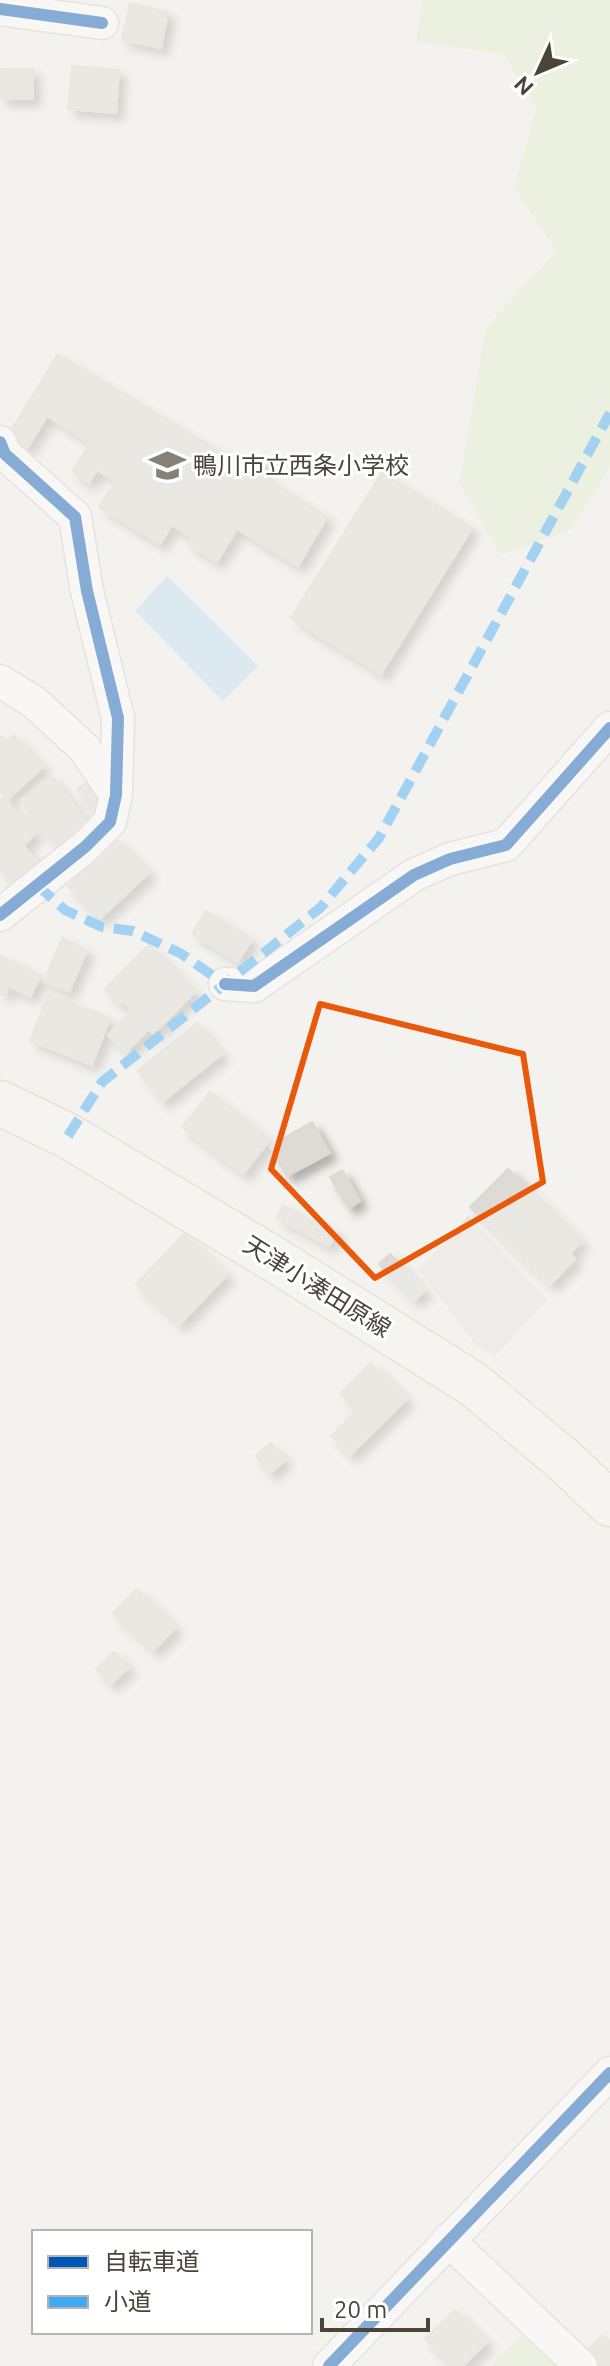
<svg xmlns="http://www.w3.org/2000/svg" width="610" height="2366" font-family="Ubuntu,'Noto Sans JP',sans-serif">
	<style>
		.green { fill: #e1eecf }
		.parking { fill: #e6e3df }
		.water { fill: #c0ddf1 }
		.building { fill: #dedbd6; stroke: #dcd9d4; stroke-width: 2; filter: url(#shadow) }
		.lines { fill: none; stroke-linecap: round; stroke-linejoin: round }
		.minor-casing { stroke: #d2d0cb; stroke-width: 35 }
		.secondary-casing { stroke: #d3cfc5; stroke-width: 47 }
		.minor { stroke: #fdfdfc; stroke-width: 32 }
		.secondary { stroke: #f7f6f1; stroke-width: 44 }
		.quiet { stroke: #3fa9f5; stroke-width: 10; stroke-dasharray: 20 10; stroke-linecap: butt }
		.cycleway-casing { stroke: #fff; stroke-width: 17 }
		.cycleway { stroke: #0057b8; stroke-width: 12 }
		.marked { fill: none; stroke: #e8590c; stroke-width: 6; stroke-linejoin: round }
		.labels { text-anchor: middle; stroke-width: 6; stroke-linejoin: round; paint-order: stroke }
		.poi-label { font-size: 24px; fill: #4b4439; stroke: #fff; text-anchor: start }
		.street-label { font-size: 24px; fill: #4b4439; stroke: #fff }
	</style>
	<defs>
		<filter id="shadow"><feDropShadow dx="7" dy="7" stdDeviation="4" flood-color="#0004"/></filter>
	</defs>
	<rect width="100%" height="100%" fill="#f4f2ee"/>
	<!-- green -->
	<path class="green" d="M423,0h187v467l-40,63 -69,25 -42,-72 27,-156 71,-75 -43,-64 22,-79 -32,-55 -88,-12z
		M522,2334l35,32h-66z"/>
	<!-- parking -->
	<path class="parking" d="M468,1216l79,83 -52,58 -20,-13 -56,-75z"/>
	<!-- water -->
	<path class="water" d="M167,576l91,90 -35,35 -88,-90z"/>
	<!-- building -->
	<path class="building" d="M130,3l38,9 -7,36 -39,-8z
		M72,66l47,4 -3,43 -48,-4z
		M0,69h33v30h-33z
		M58,354l187,113 8,-13 14,8 -7,13 67,42 -29,49 -61,-37 -20,33 -30,-18 4,-7 -19,-12 -12,19 -61,-37 16,-26 -18,-11 -8,13 -17,-11 18,-29 -43,-27 -20,33 -20,-12z
		M382,472l90,56 -91,146 -90,-56z
		M0,735l7,7 7,-7 29,32 -35,32 -8,-8z
		M52,776l37,49 -30,24 -38,-49z
		M91,780l17,25 -14,9 -17,-25z
		M3,798l33,35 -13,13 18,19 -24,23 -17,-18v-69z
		M117,839l32,34 -50,46 -31,-33z
		M206,911l46,28 -14,23 -46,-28z
		M62,938l25,12 -18,42 -25,-11z
		M149,945l46,47 -42,42 -4,-5 -24,24 -17,-18 24,-24 -9,-10 -4,3 -14,-15z
		M0,955l41,20 -11,22 -22,-11 -4,10 -4,-2z
		M48,994l62,24 -18,47 -62,-24z
		M197,1023l25,31 -60,48 -24,-32z
		M210,1092l60,48 -27,34 -61,-47z
		M312,1122l18,31 -43,23 -17,-30z
		M508,1169l74,73 -12,11 5,6 -25,26 -80,-78z
		M342,1170l18,31 -11,7 -19,-31z
		M283,1205l53,29 -7,12 -52,-28z
		M184,1234l43,41 -48,50 -43,-41z
		M390,1254l35,36 -11,11 -35,-37z
		M371,1363l36,36 -57,56 -19,-19 26,-26 -17,-17z
		M271,1443l14,17 -15,14 -15,-18z
		M136,1589l40,38 -23,24 -40,-38z
		M114,1652l15,15 -18,17 -15,-15z
		M455,2310l32,32 -24,24h-11l-27,-27z
		M603,2335l7,7v24h-7l-16,-15z"/>
	<g class="lines">
		<defs>
			<path id="minor" d="M0,9l102,14
				M0,442l5,12 70,63 12,74 31,127 -2,77 -6,27 -25,25 -85,68
				M0,681l34,21 50,46 32,47
				M225,984l29,2 160,-111 36,-16 56,-14 104,-117
				M448,2240l133,126
				M329,2366l281,-293"/>
			<path id="secondary" d="M0,1103l68,33 209,125 196,123 92,77 45,43"/>
		</defs>
		<!-- minor casing -->
		<use href="#minor" class="minor-casing"/>
		<!-- secondary casing -->
		<use href="#secondary" class="secondary-casing"/>
		<!-- minor -->
		<use href="#minor" class="minor"/>
		<!-- secondary -->
		<use href="#secondary" class="secondary"/>
		<!-- quiet -->
		<path class="quiet" d="M37,885l28,25 37,17 31,4 47,22 45,31
			M68,1136l34,-54 219,-175 58,-69 231,-425"/>
		<defs>
			<path id="cycleway" d="M0,9l102,14
				M0,442l5,12 70,63 12,74 31,127 -2,77 -6,27 -25,25 -85,68
				M225,984l29,2 160,-111 36,-16 56,-14 104,-117
				M329,2366l281,-293"/>
		</defs>
		<!-- cycleway casing -->
		<use href="#cycleway" class="cycleway-casing"/>
		<!-- cycleway -->
		<use href="#cycleway" class="cycleway"/>
	</g>
	<!-- marked area -->
	<path d="M0 0H610V2366H0ZM320,1004l203,50 20,128 -168,96 -104,-109z" fill="#f4f2ee" fill-opacity=".55" fill-rule="evenodd"/>
	<path class="marked" d="M320,1004l203,50 20,128 -168,96 -104,-109z"/>
	<!-- icons -->
	<defs>
		<symbol id="school-bare" viewBox="-9 -9 18 18"><path d="M0-5L7-2L0 1L-7-2ZM-4 1L0 2.5L4 1V4Q0 6-4 4Z" fill="#868178" stroke="#fff" stroke-width="2.5" paint-order="stroke"/></symbol>
	</defs>
	<g fill-rule="evenodd">
		<use href="#school-bare" x="142" y="440" width="51" height="51"/>
	</g>
	<g class="labels">
		<!-- poi labels -->
		<g class="poi-label">
			<text x="193" y="474">鴨川市立西条小学校</text>
		</g>
		<!-- street labels -->
		<g class="street-label">
			<text transform="translate(317 1287) rotate(32)" y="8">天津小湊田原線</text>
		</g>
	</g>
	<!-- legend -->
	<rect x="32" y="2230" width="280" height="104" fill="#ffffff" stroke="#b7b4b0" stroke-width="2"/>
	<rect x="48" y="2256" width="40" height="12" fill="#0057b8" stroke="#b7b4b0" stroke-width="2"/>
	<text x="104" y="2270" font-size="24" fill="#4b4439">自転車道</text>
	<rect x="48" y="2296" width="40" height="12" fill="#3fa9f5" stroke="#b7b4b0" stroke-width="2"/>
	<text x="104" y="2310" font-size="24" fill="#4b4439">小道</text>
	<!-- north arrow -->
	<g transform="translate(538 72) rotate(226)" stroke="#ffffff" stroke-width="6" paint-order="stroke">
	<path d="M0-6L14 30L0 20L-14 30Z" fill="#4b4439"/>
	<text y="-12" font-size="22" font-weight="bold" text-anchor="middle" fill="#4b4439">N</text>
	</g>
	<!-- scale -->
	<path d="M322 2318v12h106v-12" fill="none" stroke="#4b4439" stroke-width="4"/>
	<text x="334" y="2318" font-size="24" fill="#4b4439" stroke="#ffffff" stroke-width="6" paint-order="stroke">20 m</text>
</svg>
